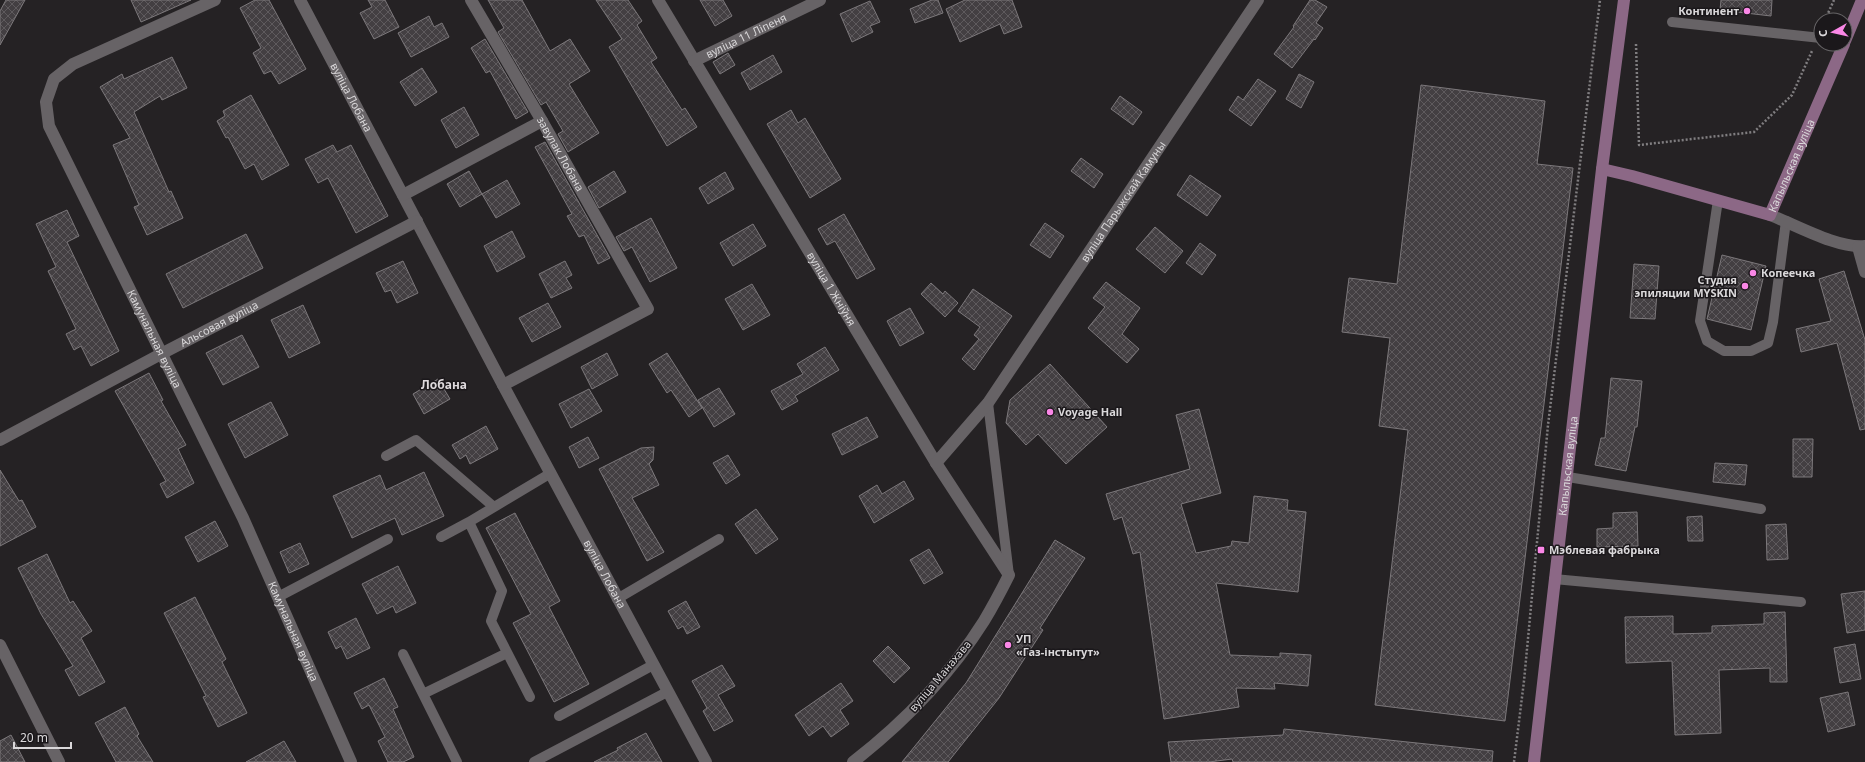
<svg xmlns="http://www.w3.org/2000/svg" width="1865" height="762" font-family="'Noto Sans',sans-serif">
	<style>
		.building { fill: url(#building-cross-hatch); stroke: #7c787b }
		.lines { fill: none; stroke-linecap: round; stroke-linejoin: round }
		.path { stroke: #807e80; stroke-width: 2.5; stroke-dasharray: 2 2; stroke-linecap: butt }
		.lane { stroke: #676366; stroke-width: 10 }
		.street { stroke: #676366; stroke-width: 12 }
		.secondary { stroke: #8c6886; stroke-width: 12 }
		.poi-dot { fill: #fa87e6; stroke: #1b181b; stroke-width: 1.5 }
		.labels { text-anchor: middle; stroke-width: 3; stroke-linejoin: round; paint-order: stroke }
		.poi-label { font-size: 11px; font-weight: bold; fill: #dad8da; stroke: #1b181b; text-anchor: start }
		.street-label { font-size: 11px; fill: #dad8da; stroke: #1b181b }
		.neighbourhood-label { font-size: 12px; font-weight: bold; fill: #ded9dc; stroke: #1b181b }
	</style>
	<defs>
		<pattern id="building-cross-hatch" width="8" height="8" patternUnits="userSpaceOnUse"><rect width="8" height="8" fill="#433f42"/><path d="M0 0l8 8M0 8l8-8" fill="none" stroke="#5e5a5d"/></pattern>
	</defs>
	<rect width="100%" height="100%" fill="#252224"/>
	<!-- building -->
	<path class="building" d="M6,0h19l-25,45v-34z
		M131,0h60l-50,22z
		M255,0h14l37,69 -27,15 -8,-13 -7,3 -11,-21 8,-5 -21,-40z
		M368,0h17l14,27 -25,12 -14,-26 12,-6z
		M488,0h34l28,51 20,-12 20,32 -21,13 30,49 -31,19 -10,-18 5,-3 -17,-29 -5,3 -43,-73 6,-4z
		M596,0h32l14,21 -5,4 20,33 -6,4 31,48 3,-2 12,19 -30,19 -58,-99 13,-8z
		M700,0h23l9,16 -17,10z
		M932,0h6l5,13 -28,10 -5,-14z
		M965,0h47l10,27 -18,7 -4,-10 -40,18 -14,-33z
		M1310,0h5l12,7 -11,16 7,5 -8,12 -1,-1 -22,29 -18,-14 20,-27 -1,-1z
		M1721,0h51l-1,16 -51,-6z
		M870,1l10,21 -10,4 3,6 -21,10 -12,-28z
		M429,16l5,11 8,-4 7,14 -38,20 -13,-24z
		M485,39l43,73 -12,7 -26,-48 -4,2 -15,-25z
		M728,53l7,12 -15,9 -7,-12z
		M773,55l9,17 -32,18 -9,-17z
		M172,57l15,31 -25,12 -2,-4 -26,16 35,80 2,-1 12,27 -36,17 -13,-28 5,-2 -26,-60 17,-7 -30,-51 22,-13 2,5z
		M422,68l15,24 -22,14 -15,-24z
		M1299,74l15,8 -13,26 -15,-9z
		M1258,79l18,12 -25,35 -22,-16 9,-14 5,4z
		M1421,85l124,16 -8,63 36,4 -68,553 -130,-16 33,-275 -29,-4 11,-88 -48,-6 7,-54 48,6z
		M251,95l38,70 -27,15 -8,-16 -9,5 -17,-32 -2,1 -9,-17 8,-5 -2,-5z
		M1120,96l22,16 -9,13 -22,-16z
		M464,107l15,28 -23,13 -15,-28z
		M791,110l7,13 7,-5 36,61 -31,19 -43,-74z
		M545,142l65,116 -12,6 -14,-29 -5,2 -12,-21 5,-2 -37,-67z
		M333,145l4,7 14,-7 37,71 -32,17 -28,-55 -10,5 -13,-24z
		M1081,158l22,16 -9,14 -23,-17z
		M469,171l13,23 -22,13 -13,-23z
		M614,171l12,21 -27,16 -11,-21z
		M725,172l9,17 -26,15 -9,-16z
		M1190,175l31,21 -14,20 -30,-21z
		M507,180l13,24 -24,14 -14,-24z
		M67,210l12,26 -12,6 52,109 -28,15 -10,-20 -7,4 -8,-16 10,-5 -28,-58 8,-4 -20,-43z
		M844,214l31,55 -18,10 -22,-38 -8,4 -9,-16z
		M651,218l26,50 -27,14 -18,-35 -8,4 -8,-14z
		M1045,223l19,13 -14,22 -20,-13z
		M753,224l13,22 -33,20 -13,-23z
		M1155,227l28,24 -18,22 -29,-24z
		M512,231l13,26 -28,15 -13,-26z
		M246,234l17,34 -80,40 -17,-34z
		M1200,243l16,12 -14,20 -16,-12z
		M1722,255l44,11 -15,64 -44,-11z
		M403,261l15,32 -21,10 -6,-13 -6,2 -9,-19z
		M565,261l7,14 -6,3 6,10 -21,10 -12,-24z
		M1634,264l25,2 -4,53 -25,-1z
		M1844,271l21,69v89l-5,1 -23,-87 -36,9 -5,-23 35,-8 -12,-42z
		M1106,282l34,26 -18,26 17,15 -12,14 -39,-35 17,-21 -12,-9z
		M931,283l12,11 2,-3 13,12 -13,14 -24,-23z
		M752,284l18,31 -27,15 -18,-31z
		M973,289l39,27 -38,54 -12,-11 17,-20 -5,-4 6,-8 -22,-16z
		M548,303l13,24 -29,15 -13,-24z
		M303,305l17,38 -31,15 -18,-38z
		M910,308l14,25 -24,13 -13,-25z
		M242,335l17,32 -36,18 -17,-32z
		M825,347l14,23 -44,26 3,5 -16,9 -11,-19 32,-17 -6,-10z
		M607,353l11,22 -26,14 -11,-22z
		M667,353l35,55 -13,9 -18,-27 -4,3 -18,-29z
		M1050,364l57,63 -41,37 -28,-30 -12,11 -20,-22 4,-23z
		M149,373l14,27 -2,1 25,44 -8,4 16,34 -27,15 -7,-14 6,-3 -51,-90z
		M1611,378l31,3 -5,46h-2l-9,44 -31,-6 6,-27h4z
		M438,379l12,20 -26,15 -11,-20z
		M719,388l16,26 -21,13 -16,-27z
		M589,389l13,22 -31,17 -12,-24z
		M271,402l17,33 -43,23 -17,-34z
		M1199,409l22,84 -40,11 15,49 35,-7 1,-5 17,2 5,-47 34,4 -1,10 19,2 -8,80 -82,-9 14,72 50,2v-4l31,2 -3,31 -34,-3 1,6 -39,-1 3,19 -75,12 -24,-167 -7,2 -11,-37 -8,3 -8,-26 84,-25 -14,-54z
		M867,417l11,20 -36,18 -10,-21z
		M486,426l12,23 -28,15 -4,-9 -6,4 -8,-14z
		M588,437l11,21 -20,10 -10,-21z
		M1793,439h20l-1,38h-19z
		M654,447l-1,13 -4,4 10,21 -27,13 32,54 -17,9 -48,-92 42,-21z
		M728,455l12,20 -14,9 -13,-21z
		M1715,463l32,2 -2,20 -32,-3z
		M0,470l19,31 3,-1 14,27 -36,19z
		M424,472l20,44 -42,19 -7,-17 -43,20 -19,-42 47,-21 6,15z
		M904,481l10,18 -40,24 -15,-27 18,-11 5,9z
		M756,509l22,30 -22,15 -21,-30z
		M1637,512l1,34 -41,1v-18l16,-1v-15z
		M515,513l45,88 -11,6 40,77 -35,18 -41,-79 18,-9 -45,-86z
		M1702,516l1,25h-15l-1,-24z
		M215,521l13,25 -30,16 -13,-25z
		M1786,524l2,35 -21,1 -1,-35z
		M1055,540l30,18 -45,70 3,2 -44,68 -51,64h-46l64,-79z
		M300,543l9,21 -20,9 -9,-21z
		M929,549l14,24 -19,11 -14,-24z
		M47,554l23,49 3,-2 19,30 -11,7 24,44 -26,14 -14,-26 8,-4 -32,-52 -23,-46z
		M398,566l18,37 -20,10 -3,-7 -16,8 -15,-30z
		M1865,591v39l-18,3 -6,-39z
		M195,597l31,62 -4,3 25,51 -29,14 -15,-30 3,-1 -42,-83z
		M686,601l14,26 -13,7 -4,-8 -5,3 -10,-18z
		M1785,612l2,70h-17v-14l-51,2 2,63 -46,2 -3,-74 -46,2 -1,-46 48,-1v18l39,-1v-7l52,-2v-11z
		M356,618l14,30 -23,11 -6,-13 -5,3 -8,-17z
		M1855,644l6,35 -21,4 -6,-35z
		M888,646l22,22 -16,15 -21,-22z
		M722,665l13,21 -17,9 15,26 -19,10 -11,-20 4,-3 -15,-27z
		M384,678l14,29 -5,2 21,48 -11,5h-15l-10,-21 7,-4 -16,-32 -7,4 -8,-16z
		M841,683l12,18 -13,9 9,14 -18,13 -8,-11 -14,10 -14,-21z
		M1848,692l7,33 -27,7 -8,-34z
		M125,707l14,27 -2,2 16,26h-37l-21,-39z
		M1284,729l209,22 -1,11h-259l-1,-3 -23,3h-38l-3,-20 115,-7z
		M646,733l16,29h-68l24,-12 -1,-2z
		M11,735l14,27h-25v-21z
		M284,741l12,21h-50z"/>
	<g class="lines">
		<!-- path -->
		<path class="path" d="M1825,20l9,-20
			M1636,44l3,101 115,-13 38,-37 20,-44
			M1514,762l10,-81 24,-256 52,-425"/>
		<!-- lane -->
		<path class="lane" d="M1672,22l149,16
			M1718,200l-18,121 7,20 17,10h27l17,-8 5,-21 13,-101
			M988,403l21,172
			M386,456l30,-16 78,67
			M1568,477l193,32
			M441,537l28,-15
			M1554,579l247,23
			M278,597l110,-58
			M617,599l102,-60
			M403,654l54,108
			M423,694l84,-41
			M530,697l-39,-76 11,-30 -33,-69 82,-49
			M559,716l94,-51
			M534,762l133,-70"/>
		<!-- street -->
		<g class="street">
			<path id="s1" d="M215,0l-142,64 -19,15 -8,23 3,24 194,392 108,244"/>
			<path id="s2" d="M300,0l203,385 203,377"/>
			<path id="s3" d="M471,0l71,121 106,188 -145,76"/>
			<path id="s4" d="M658,0l278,463 73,112c-8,16 -16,31 -25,46 -34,54 -81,102 -131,141"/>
			<path id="s5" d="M694,61l126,-61"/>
			<path d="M403,195l139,-74"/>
			<path d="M1770,215c26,10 68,34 95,31"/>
			<path d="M1858,247l7,25"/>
			<path id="s6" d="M0,440l161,-86 256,-133"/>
			<path id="s7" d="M936,463l52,-60 270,-403"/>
			<path d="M0,645l59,117"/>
		</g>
		<!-- secondary -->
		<g class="secondary">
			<path d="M1845,41l17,-41"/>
			<path id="s8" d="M1602,169l30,7 138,39 74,-171"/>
			<path id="s9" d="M1534,762l68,-593 22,-169"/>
		</g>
	</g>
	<!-- markers -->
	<g class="poi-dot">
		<circle cx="1747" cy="11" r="4"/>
		<circle cx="1753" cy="273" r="4"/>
		<circle cx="1745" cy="286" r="4"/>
		<circle cx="1050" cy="412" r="4"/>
		<rect x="1537" y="546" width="8" height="8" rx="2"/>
		<circle cx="1008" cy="645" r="4"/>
	</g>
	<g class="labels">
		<!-- poi labels -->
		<g class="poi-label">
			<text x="1739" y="15" text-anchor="end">Континент</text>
			<text x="1761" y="277">Копеечка</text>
			<text x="1737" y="284" text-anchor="end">Студия<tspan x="1737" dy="13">эпиляции MYSKIN</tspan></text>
			<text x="1058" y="416">Voyage Hall</text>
			<text x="1549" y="554">Мэблевая фабрыка</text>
			<text x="1016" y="643">УП<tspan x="1016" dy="13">«Газ-інстытут»</tspan></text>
		</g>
		<!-- street labels -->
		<g class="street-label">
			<text dy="4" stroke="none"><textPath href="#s5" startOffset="58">вуліца 11 Ліпеня</textPath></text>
			<text dy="4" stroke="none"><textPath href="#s2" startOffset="110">вуліца Лобана</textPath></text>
			<text dy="4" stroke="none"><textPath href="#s3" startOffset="178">завулак Лобана</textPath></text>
			<text dy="4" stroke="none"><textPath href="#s8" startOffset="228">Капыльская вуліца</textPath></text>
			<text dy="4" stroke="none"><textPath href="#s7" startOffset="322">вуліца Парыжскай Камуны</textPath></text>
			<text dy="4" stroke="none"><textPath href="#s4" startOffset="337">вуліца 1 Жніўня</textPath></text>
			<text dy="4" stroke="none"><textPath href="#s6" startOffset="248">Альсовая вуліца</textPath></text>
			<text dy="4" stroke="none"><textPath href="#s1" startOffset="466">Камунальная вуліца</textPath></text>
			<text dy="4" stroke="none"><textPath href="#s9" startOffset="298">Капыльская вуліца</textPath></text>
			<text dy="4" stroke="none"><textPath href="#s2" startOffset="650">вуліца Лобана</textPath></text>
			<text dy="4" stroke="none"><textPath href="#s1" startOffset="790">Камунальная вуліца</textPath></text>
			<text transform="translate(940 676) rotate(-50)" y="4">вуліца Манахава</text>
		</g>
		<!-- neighbourhood labels -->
		<g class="neighbourhood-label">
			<text x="444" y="389">Лобана</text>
		</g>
	</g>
	<!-- north arrow -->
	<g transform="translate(1833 32) rotate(262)"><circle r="19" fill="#1b181b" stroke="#676567"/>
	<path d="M0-3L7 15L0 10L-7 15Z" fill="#fa87e6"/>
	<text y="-6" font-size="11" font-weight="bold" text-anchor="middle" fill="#dad8da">С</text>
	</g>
	<!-- scale -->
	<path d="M14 742v6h57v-6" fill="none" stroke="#dad8da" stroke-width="2"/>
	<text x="20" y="742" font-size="12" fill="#dad8da" stroke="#1b181b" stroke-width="3" paint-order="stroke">20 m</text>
</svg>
